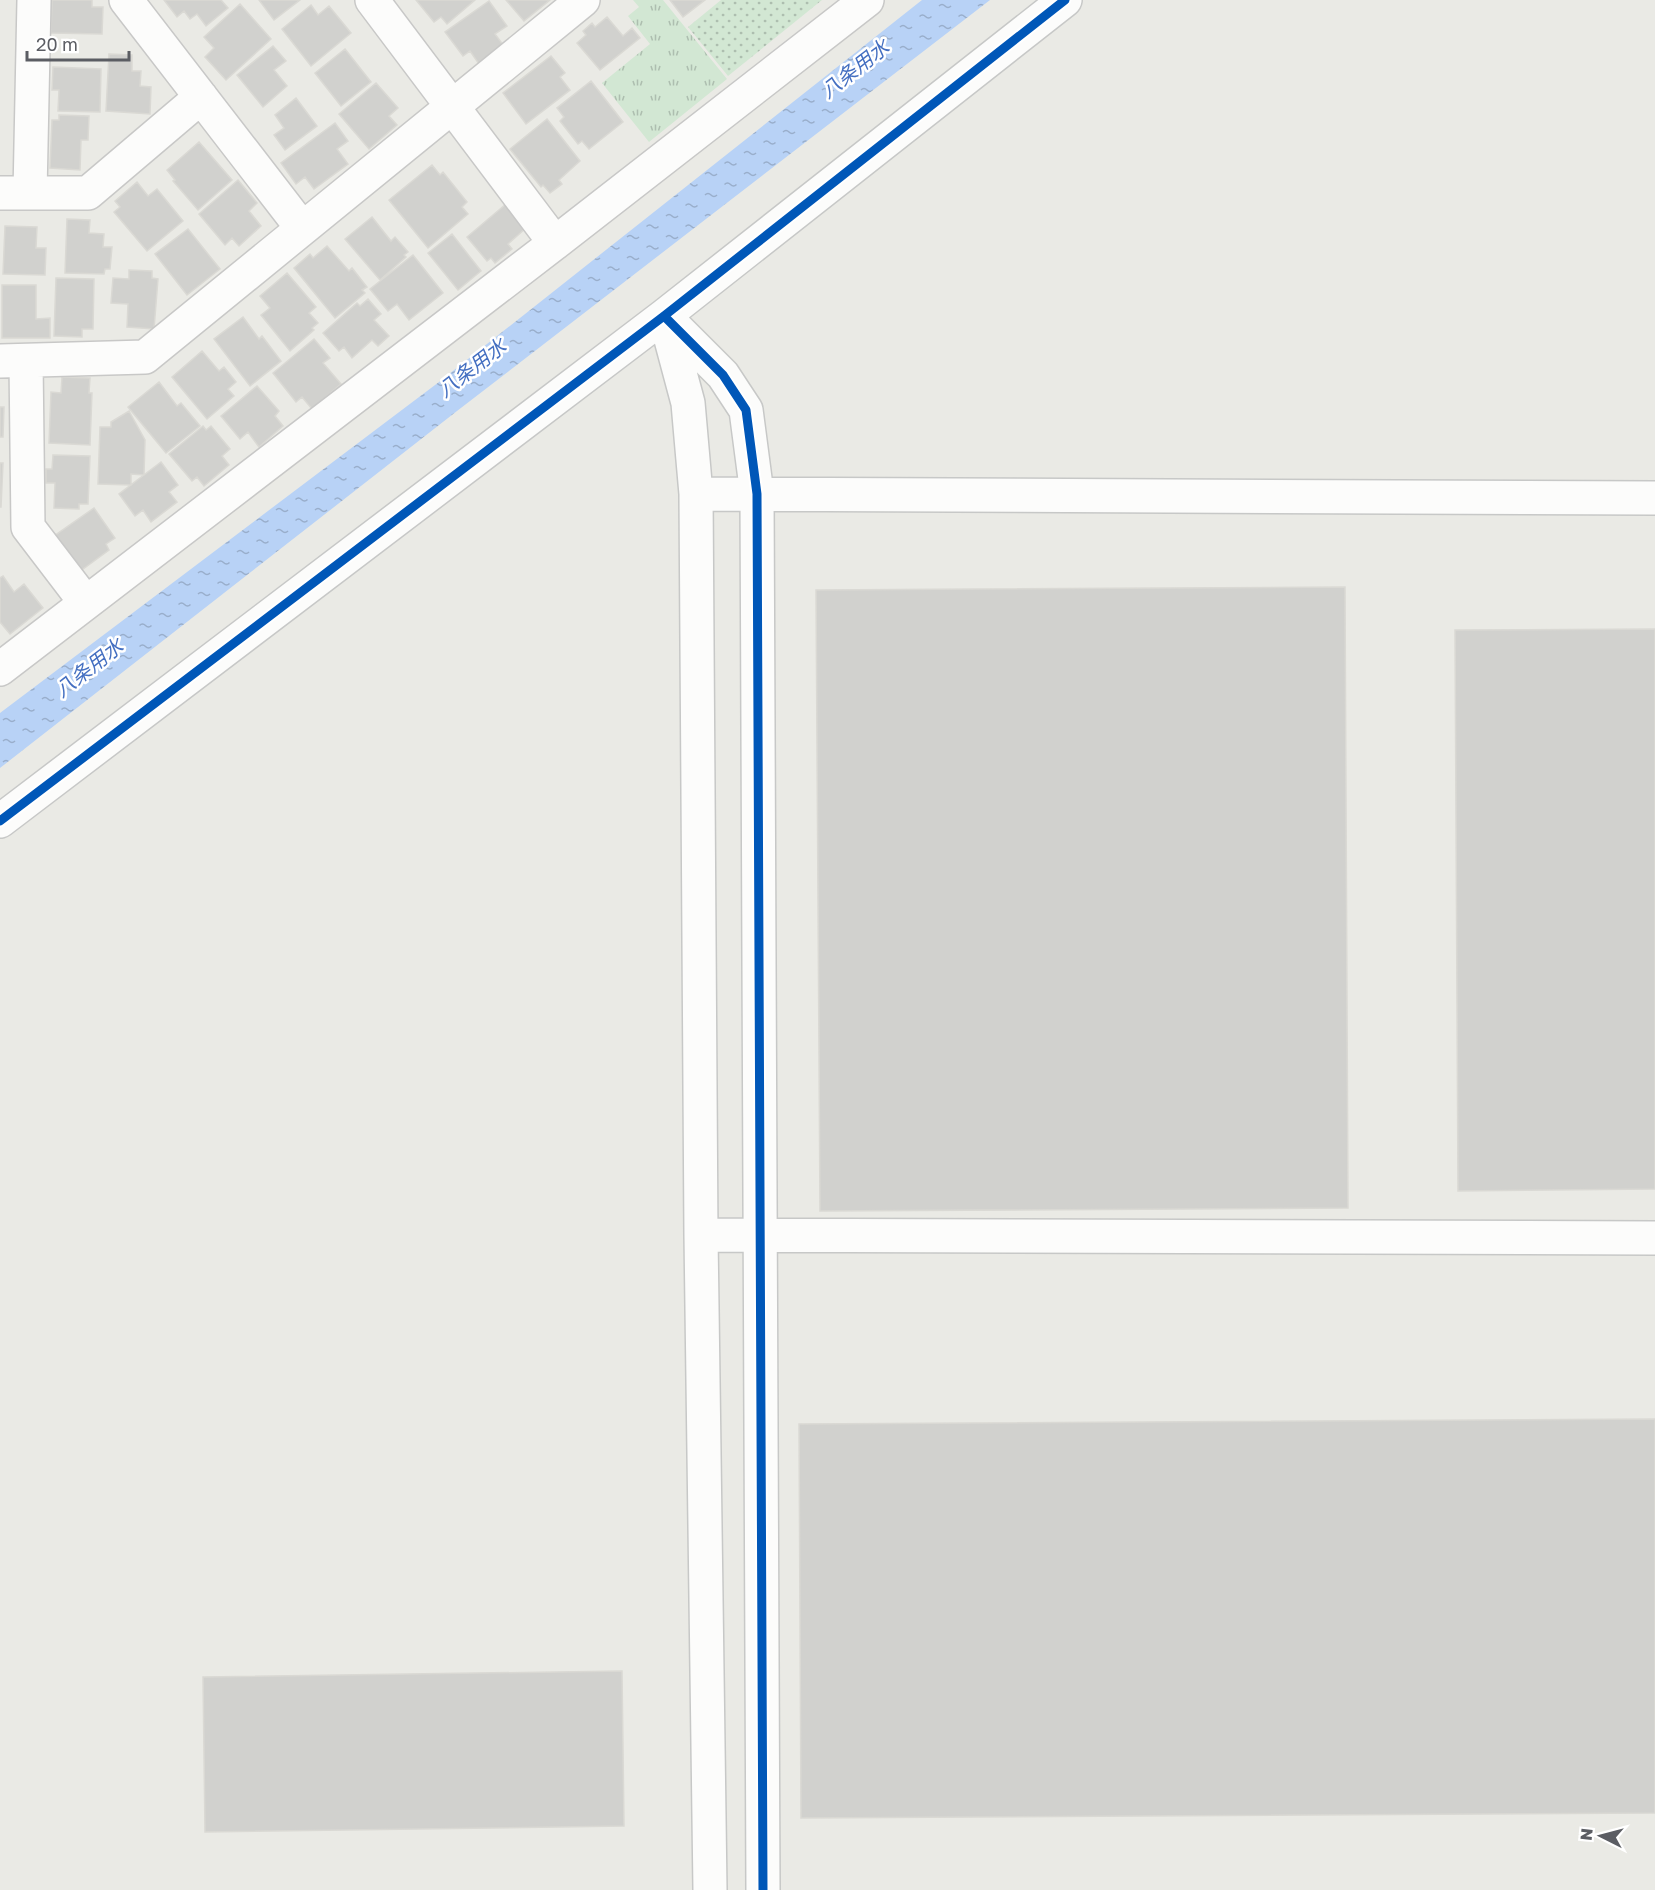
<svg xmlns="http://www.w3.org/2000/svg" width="1655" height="1890" font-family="'Golos Text','Noto Sans JP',sans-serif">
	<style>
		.grass { fill: url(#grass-tufts) }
		.garden { fill: url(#garden-dots) }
		.water { fill: url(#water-ripples) }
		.building { fill: #d1d1ce; stroke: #dad9d4; stroke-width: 1.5 }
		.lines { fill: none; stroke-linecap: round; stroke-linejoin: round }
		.street-casing { stroke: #c8c8c7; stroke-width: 36 }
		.secondary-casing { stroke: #c7c8c7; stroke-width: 36 }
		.street { stroke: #fcfcfb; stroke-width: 33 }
		.secondary { stroke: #fcfcfb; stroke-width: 33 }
		.cycleway-casing { stroke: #fff; stroke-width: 13 }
		.cycleway { stroke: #0057b8; stroke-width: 9 }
		.labels { text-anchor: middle; stroke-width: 5; stroke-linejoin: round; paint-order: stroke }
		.water-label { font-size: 20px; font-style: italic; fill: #446fc1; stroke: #fff }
	</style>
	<defs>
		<pattern id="grass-tufts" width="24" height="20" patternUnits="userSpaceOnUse" patternTransform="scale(1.5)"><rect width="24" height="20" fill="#d2e7d3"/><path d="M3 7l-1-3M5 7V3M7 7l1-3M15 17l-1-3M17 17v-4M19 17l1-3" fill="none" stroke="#adbeaf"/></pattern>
		<pattern id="garden-dots" width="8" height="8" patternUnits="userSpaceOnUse" patternTransform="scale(1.5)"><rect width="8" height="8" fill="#d2e7d3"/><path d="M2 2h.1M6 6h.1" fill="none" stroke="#adbeaf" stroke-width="1.8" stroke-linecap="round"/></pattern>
		<pattern id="water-ripples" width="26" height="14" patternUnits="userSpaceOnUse" patternTransform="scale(1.5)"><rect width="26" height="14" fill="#b8d2f6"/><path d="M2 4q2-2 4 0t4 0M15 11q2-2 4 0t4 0" fill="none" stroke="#99aecb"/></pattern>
	</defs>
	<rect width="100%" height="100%" fill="#eaeae5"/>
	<!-- grass -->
	<path class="grass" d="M633,0h30l64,79 -78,63 -47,-59 48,-39 -22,-28 11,-9z"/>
	<!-- garden -->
	<path class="garden" d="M721,0h101l-94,76 -40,-49z"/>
	<!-- water -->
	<path class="water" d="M922,0h68l-533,411 -457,357v-55l439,-331z"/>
	<!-- building -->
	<path class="building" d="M52,0h40v7h11l-1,27 -51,-1z
		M164,0h57l7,8 -22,18 -9,-12 -7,5 -6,-8 -7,6z
		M259,0h41l-26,20z
		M416,0h59l-28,24 -6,-7 -7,5z
		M506,0h44l-26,21z
		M670,0h35l-22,17z
		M489,1l18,25 -12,8 9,12 -25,18 -9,-13 -7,5 -18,-24z
		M240,4l31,35 -45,41 -21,-23 9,-9 -10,-11z
		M311,5l7,10 11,-9 22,27 -40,33 -29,-37z
		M607,17l16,19 9,-8 8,10 -40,32 -23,-27 9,-8 -3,-4 9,-8 3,4z
		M273,46l13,15 -12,9 13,16 -24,21 -26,-32z
		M345,49l26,33 -30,24 -26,-33z
		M109,54l23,1v16h9l-1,15 11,1 -1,27 -44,-3z
		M551,56l14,17 -5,4 10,13 -44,34 -23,-31z
		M53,67l48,2 -1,43 -42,-1 1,-21h-7z
		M591,81l32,41 -34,27 -7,-8 -4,3 -18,-23 4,-4 -7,-9z
		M376,83l22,25 -9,8 8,9 -28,24 -30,-35z
		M296,98l21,28 -32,24 -11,-15 10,-7 -9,-13z
		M59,115l30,1 -1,24h-7l-1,30 -30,-2 2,-48h7z
		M547,119l33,42 -21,19 3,4 -12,9 -7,-8 -2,2 -31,-38z
		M335,123l13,18 -11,8 11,15 -34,25 -9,-12 -9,7 -15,-21z
		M199,142l33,38 -34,30 -25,-29 2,-1 -8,-10z
		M432,165l8,10 3,-3 24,30 -5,5 6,7 -40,34 -39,-48z
		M238,180l19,23 -8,8 12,15 -22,20 -7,-8 -7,7 -26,-31z
		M137,182l11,14 9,-7 26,32 -36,30 -33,-39 6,-5 -5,-6z
		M506,204l20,24 -18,16 4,5 -17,14 -4,-5 -4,3 -20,-24z
		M372,217l19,24 4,-4 13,15 -4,3 2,2 -26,23 -35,-41z
		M67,219l23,1 -1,13 15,1 -1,13h9l-2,22h-5l-1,5 -39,-1z
		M5,226l32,1 -1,21h10l-1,27 -42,-1z
		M188,229l32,40 -33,26 -32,-41z
		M452,234l29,37 -23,19 -30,-37z
		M327,246l22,25 3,-3 15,19 -5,3 3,3 -30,25 -41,-50 16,-14 3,4z
		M413,255l30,38 -34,27 -12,-16 -9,7 -18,-22z
		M129,270l23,1v7l6,1 -4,50 -27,-2 1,-23 -17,-1 2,-25 16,1z
		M287,273l29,34 -7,6 9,10 -6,5 2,2 -24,21 -29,-36 9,-7 -10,-12z
		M56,278l38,1 -1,50h-11v8l-28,-1z
		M2,285h34v34l14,-1v20h-48z
		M368,299l13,15 -7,6 15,16 -11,10 -6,-6 -20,18 -8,-11 -5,4 -16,-18 34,-30 3,3z
		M243,317l16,22 3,-3 19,25 -31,25 -36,-47z
		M314,339l16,19 -7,5 18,21 -29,25 -10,-12 -6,5 -23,-29z
		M202,351l17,20 5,-4 12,15 -8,7 6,7 -27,23 -35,-42z
		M62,377l28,1 -1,15h3l-2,52 -41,-2 2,-51 10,1z
		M159,382l18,24 4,-3 19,23 -34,27 -38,-46z
		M257,386l22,25 -4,5 8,10 -24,21 -11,-15 -8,7 -19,-23z
		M0,407h4l-1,30h-3z
		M129,411l16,29 -1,35 -13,-1v11l-33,-1 2,-57h11v-5z
		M203,426l3,4 5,-4 19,23 -8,7 7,9 -25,21 -7,-9 -5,4 -23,-27z
		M53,455l37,1 -2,48h-9v5l-25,-1 1,-25h-9v-14h6z
		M161,462l17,23 -9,7 8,10 -26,20 -8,-12 -8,6 -16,-22z
		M0,463h3l-2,44h-1z
		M94,508l21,30 -9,6 3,6 -30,22 -25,-36z
		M3,576l11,16 10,-8 19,24 -33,26 -10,-12v-44z
		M1345,587l3,621 -528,3 -4,-621z
		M1655,629v560l-197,2 -3,-561z
		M1655,1419v394l-854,5 -2,-394z
		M622,1671l2,155 -419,6 -2,-155z"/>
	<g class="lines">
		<defs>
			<path id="street" d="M126,0l176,228
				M372,0l183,243
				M0,193h88l113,-96
				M30,193l4,-193
				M0,361l145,-4 438,-357
				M26,361l2,166 58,76
				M0,669l555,-426 312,-243"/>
			<path id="secondary" d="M664,316l59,59 23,35 11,84 6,1396
				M665,317l23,86 8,91 5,741 9,655
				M696,494l959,4
				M0,821l664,-505 401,-316
				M701,1235l954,3"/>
		</defs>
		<!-- street casing -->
		<use href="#street" class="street-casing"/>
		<!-- secondary casing -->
		<use href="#secondary" class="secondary-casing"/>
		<!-- street -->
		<use href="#street" class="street"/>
		<!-- secondary -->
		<use href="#secondary" class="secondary"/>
		<defs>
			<path id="cycleway" d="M664,316l59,59 23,35 11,84 6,1396
				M0,821l664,-505 401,-316"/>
		</defs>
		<!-- cycleway casing -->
		<use href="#cycleway" class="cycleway-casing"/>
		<!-- cycleway -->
		<use href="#cycleway" class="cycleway"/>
	</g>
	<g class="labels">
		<!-- water labels -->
		<g class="water-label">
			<text transform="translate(855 69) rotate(-38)" y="7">八条用水</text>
			<text transform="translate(472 368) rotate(-38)" y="7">八条用水</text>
			<text transform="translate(89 668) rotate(-38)" y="7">八条用水</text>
		</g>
	</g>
	<!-- north arrow -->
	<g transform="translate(1601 1836) rotate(276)" stroke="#ffffff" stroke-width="4.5" paint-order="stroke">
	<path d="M0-4.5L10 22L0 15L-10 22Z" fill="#5b5d63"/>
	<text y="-9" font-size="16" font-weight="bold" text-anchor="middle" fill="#5b5d63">N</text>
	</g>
	<!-- scale -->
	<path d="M27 51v9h102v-9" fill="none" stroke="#5b5d63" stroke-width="3"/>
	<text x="36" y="51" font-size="18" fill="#5b5d63" stroke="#ffffff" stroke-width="4.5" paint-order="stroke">20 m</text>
</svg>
